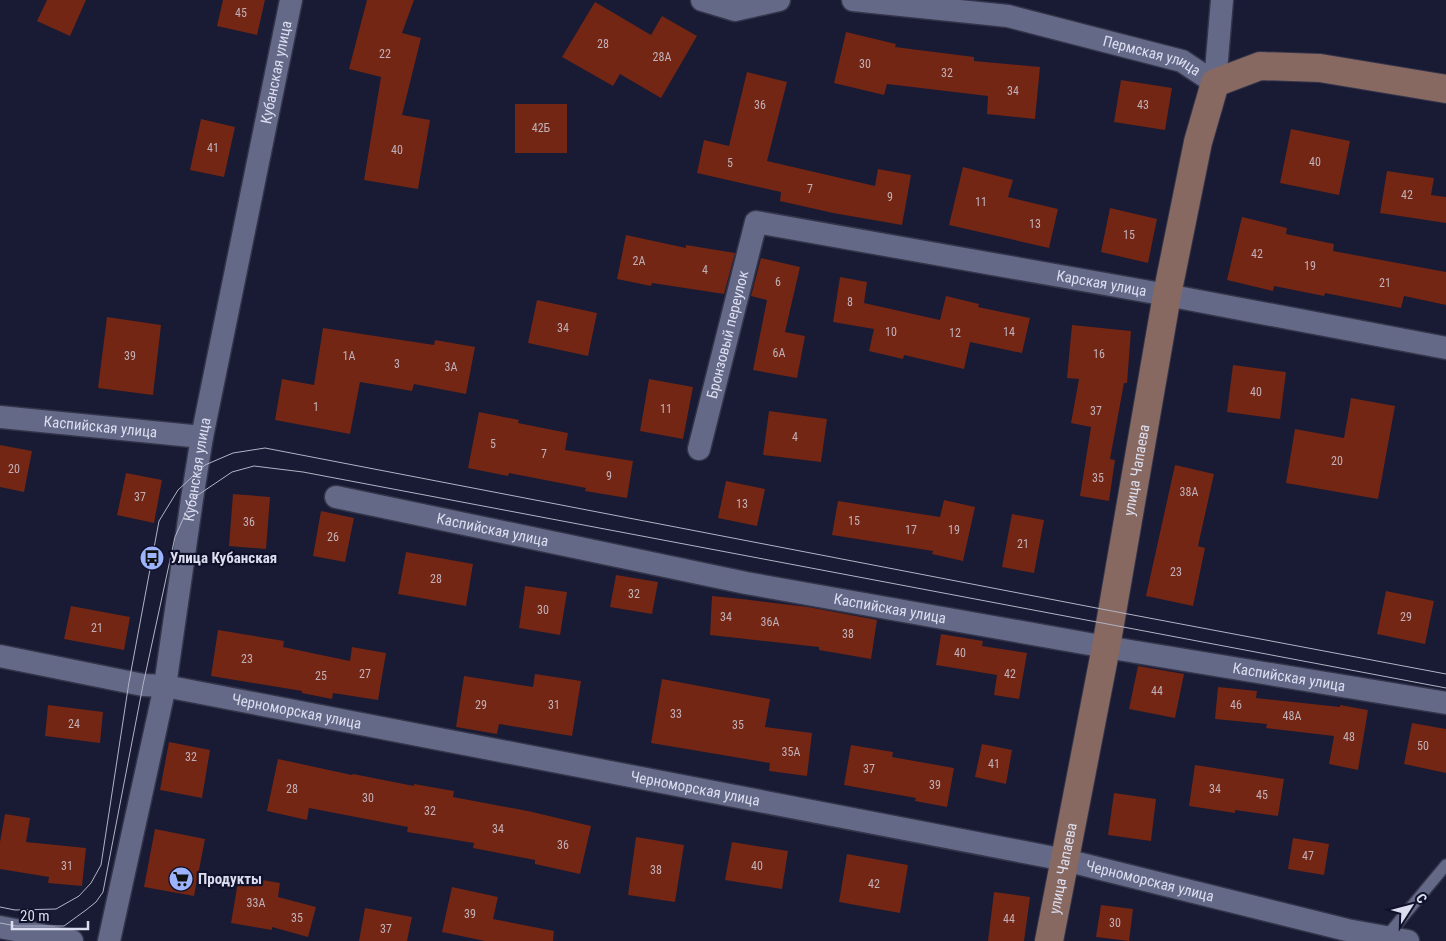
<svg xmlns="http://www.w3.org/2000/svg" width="1446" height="941" font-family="'Roboto Condensed',sans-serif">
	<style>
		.building { fill: #722613 }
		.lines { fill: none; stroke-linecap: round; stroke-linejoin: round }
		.lane-casing { stroke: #34354a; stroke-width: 14 }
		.street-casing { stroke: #34354a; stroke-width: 25 }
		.secondary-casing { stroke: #34354a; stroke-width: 30 }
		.lane { stroke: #656988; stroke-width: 11 }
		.street { stroke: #656988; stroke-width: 22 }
		.secondary { stroke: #876961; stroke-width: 28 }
		.tram { stroke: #b1b3c6; stroke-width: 1 }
		.labels { text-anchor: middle; stroke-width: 4.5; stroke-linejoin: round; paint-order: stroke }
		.number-label { font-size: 12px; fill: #c2b0b9 }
		.street-label { font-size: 15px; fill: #dcdef0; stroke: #10112a }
		.poi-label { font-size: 15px; font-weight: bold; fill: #dcdef0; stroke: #10112a; text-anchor: start }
	</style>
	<rect width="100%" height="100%" fill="#191a34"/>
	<!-- building -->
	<path class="building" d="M47,0h39l-16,36 -33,-15z
		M223,0h42l-8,35 -40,-9z
		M367,0h47l-12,33 19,5 -19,77 28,5 -12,69 -54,-9 17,-103 -32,-8z
		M595,2l56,33 11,-19 35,20 -36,62 -41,-24 -7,12 -51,-29z
		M846,32l50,12 -1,3 79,10v4l66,6 -5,52 -48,-5 1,-18 -101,-12 -3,11 -50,-12z
		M747,72l40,10 -20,79 108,25 3,-17 33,6 -9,50 -69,-12 -53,-12 1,-9 -84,-19 7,-33 25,6z
		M1121,80l51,8 -7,42 -51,-8z
		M515,104h52v49h-52z
		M201,119l34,8 -11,50 -34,-7z
		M1291,129l59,12 -11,54 -59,-12z
		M963,167l50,13 -5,17 50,12 -9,39 -100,-23z
		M1387,171l47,7 -3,17 15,2v26l-66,-10z
		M1110,208l47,11 -9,44 -47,-11z
		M1242,217l45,11 -1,6 48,10 -1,7 113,21v33l-42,-9 -3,12 -76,-15 -1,3 -50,-10 -1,5 -46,-11z
		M626,235l60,13v-3l49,8 -11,41 -72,-11 -1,3 -34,-7z
		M761,258l39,9 -15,65 20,4 -8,42 -44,-8 14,-70 -16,-4z
		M840,277l27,5 -3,21 76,17 6,-24 33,8 -1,3 52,11 -8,35 -52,-11 -6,27 -60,-14 -1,4 -34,-8 5,-22 -41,-7z
		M537,300l60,13 -9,43 -60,-13z
		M107,317l54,8 -8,70 -55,-7z
		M1072,325l59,6 -4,52h-3l-14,76 5,1 -6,41 -29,-5 11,-69 -20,-4 8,-44 -12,-1z
		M323,328l111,17 1,-5 40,7 -9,47 -52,-10 -2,7 -52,-9 -10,52 -75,-14 7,-41 32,6z
		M1233,365l53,7 -6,47 -53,-7z
		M649,379l44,8 -10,52 -43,-8z
		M1351,398l44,8 -17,93 -92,-16 9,-54 49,9z
		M769,411l58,8 -6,43 -58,-7z
		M479,412l40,8 -1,3 50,10 -3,17 68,11 -6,37 -42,-7 1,-3 -77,-15 -1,3 -40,-8z
		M0,445l32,6 -8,41 -24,-5z
		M1175,465l39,9 -16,72 7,2 -12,58 -47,-10z
		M126,473l36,7 -8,43 -37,-8z
		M726,481l39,8 -8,37 -39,-8z
		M233,494l37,3 -4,52 -37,-3z
		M944,500l31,7 -12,54 -31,-7 1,-3 -101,-16 6,-34 102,16z
		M321,511l33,7 -9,44 -32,-6z
		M1012,514l32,6 -10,53 -32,-6z
		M406,552l67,12 -7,42 -68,-12z
		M616,575l42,7 -6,32 -42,-7z
		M525,586l42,6 -7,43 -41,-7z
		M1386,591l48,10 -9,43 -48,-10z
		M712,596l30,3 66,8 69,13 -6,39 -52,-9v-3l-109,-12z
		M71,606l59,11 -6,33 -60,-11z
		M218,630l66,11 -1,6 67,14 2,-14 34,6 -8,47 -45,-7 -1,6 -30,-6v-2l-91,-15z
		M941,634l42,7 -1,5 45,7 -8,46 -25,-4 3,-20 -61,-10z
		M1138,666l46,8 -9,44 -46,-9z
		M535,674l46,7 -9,55 -73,-12 -2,10 -41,-7 8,-51 69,11z
		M662,679l108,20 -5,28 47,6 -5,43 -38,-5 1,-8 -119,-20z
		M1218,687l39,4 -1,7 84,9v-2l28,5 -10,60 -29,-6 5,-28 -68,-8 1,-4 -52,-5z
		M48,705l55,7 -3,31 -55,-7z
		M1412,723l34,6v44l-42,-9z
		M169,742l41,8 -8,48 -42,-8z
		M982,744l30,6 -6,34 -31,-7z
		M851,745l42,7 -1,5 62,11 -7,39 -32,-6 1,-3 -72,-13z
		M278,759l74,16 1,-1 61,12v-2l40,7 -1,6 75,14 63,15 -11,48 -45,-10v-4l-62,-12 1,-5 -67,-11 1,-5 -99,-19 -2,12 -40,-9z
		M1195,765l89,14 -6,37 -43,-6v3l-46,-7z
		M1114,793l42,6 -5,42 -43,-6z
		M5,814l25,4 -4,24 60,6 -4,38 -34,-3 1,-6 -49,-8v-27z
		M155,829l50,10 -11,57 -50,-9z
		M636,837l48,8 -9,57 -47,-7z
		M1293,838l36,6 -5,31 -36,-6z
		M732,842l56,9 -6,38 -57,-9z
		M847,854l61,11 -8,48 -61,-11z
		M239,876l41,7 -2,14 38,10 -8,30 -36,-10v3l-41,-7z
		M452,887l46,10 -5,22 61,12 -1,10h-68l-43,-9z
		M994,892l36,5 -6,44h-36z
		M1101,905l32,4 -4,32 -33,-4z
		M365,908l47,9 -5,24h-48z"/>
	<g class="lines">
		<defs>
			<path id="lane" d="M1386,937l60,-72"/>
			<g id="street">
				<path d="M702,0l33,10 44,-10"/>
				<path id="s1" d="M853,0l155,16 174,45 33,22 7,-83"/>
				<path id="s2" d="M0,417l202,20"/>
				<path id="s3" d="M699,449l57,-227 411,73 279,53"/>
				<path id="s4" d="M336,497l410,86 360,64 340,56"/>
				<path id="s5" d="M0,656l143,29 22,1 900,174 282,70 61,11"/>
				<path d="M0,927l72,14"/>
				<path id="s6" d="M109,941l56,-255 27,-187 10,-62 89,-437"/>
			</g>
			<g id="secondary">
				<path id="s7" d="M1049,941l57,-294 61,-352 31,-153 17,-59 45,-17 60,2 126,21"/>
			</g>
		</defs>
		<!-- lane casing -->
		<use href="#lane" class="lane-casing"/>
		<!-- street casing -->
		<use href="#street" class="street-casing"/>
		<!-- secondary casing -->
		<use href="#secondary" class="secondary-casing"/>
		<!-- lane -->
		<use href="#lane" class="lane"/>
		<!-- street -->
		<use href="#street" class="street"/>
		<!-- secondary -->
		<use href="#secondary" class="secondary"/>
		<!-- tram -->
		<path class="tram" d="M0,907l15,3 41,-1 23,-13 12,-13 10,-18 28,-183 30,-161 19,-31 27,-25 28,-12 32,-5 847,163 334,63
			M0,923l16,3h48l22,-16 10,-8 7,-10 40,-207 32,-148 17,-38 40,-27 22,-6 49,6 1143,216"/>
	</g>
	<!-- icons -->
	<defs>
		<symbol id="bus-disc" viewBox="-11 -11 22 22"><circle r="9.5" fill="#9db4fd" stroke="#10112a"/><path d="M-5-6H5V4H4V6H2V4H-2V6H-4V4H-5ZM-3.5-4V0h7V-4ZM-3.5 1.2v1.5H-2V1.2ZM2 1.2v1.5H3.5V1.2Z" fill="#111"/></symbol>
		<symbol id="supermarket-disc" viewBox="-11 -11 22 22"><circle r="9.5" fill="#9db4fd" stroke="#10112a"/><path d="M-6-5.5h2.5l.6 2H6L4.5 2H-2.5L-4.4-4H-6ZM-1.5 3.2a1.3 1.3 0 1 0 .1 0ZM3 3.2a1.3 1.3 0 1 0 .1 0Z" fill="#111"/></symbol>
	</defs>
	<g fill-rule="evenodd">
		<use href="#bus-disc" x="138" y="544" width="28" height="28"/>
		<use href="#supermarket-disc" x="167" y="865" width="28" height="28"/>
	</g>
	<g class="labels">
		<!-- number labels -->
		<g class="number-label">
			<text x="241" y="17">45</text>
			<text x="603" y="48">28</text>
			<text x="385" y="58">22</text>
			<text x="662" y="61">28А</text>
			<text x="865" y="68">30</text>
			<text x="947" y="77">32</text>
			<text x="1013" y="95">34</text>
			<text x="760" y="109">36</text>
			<text x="1143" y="109">43</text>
			<text x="541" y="132">42Б</text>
			<text x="213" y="152">41</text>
			<text x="397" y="154">40</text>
			<text x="1315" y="166">40</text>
			<text x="730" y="167">5</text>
			<text x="810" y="193">7</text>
			<text x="1407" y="199">42</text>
			<text x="890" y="201">9</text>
			<text x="981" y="206">11</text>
			<text x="1035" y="228">13</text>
			<text x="1129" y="239">15</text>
			<text x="1257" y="258">42</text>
			<text x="639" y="265">2А</text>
			<text x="1310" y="270">19</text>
			<text x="705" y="274">4</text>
			<text x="778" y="286">6</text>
			<text x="1385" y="287">21</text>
			<text x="850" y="306">8</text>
			<text x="563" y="332">34</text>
			<text x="891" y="336">10</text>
			<text x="1009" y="336">14</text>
			<text x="955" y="337">12</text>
			<text x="779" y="357">6А</text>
			<text x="1099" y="358">16</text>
			<text x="130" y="360">39</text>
			<text x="349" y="360">1А</text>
			<text x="397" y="368">3</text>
			<text x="451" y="371">3А</text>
			<text x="1256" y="396">40</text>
			<text x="316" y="411">1</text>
			<text x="666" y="413">11</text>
			<text x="1096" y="415">37</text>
			<text x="795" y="441">4</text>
			<text x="493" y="448">5</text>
			<text x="544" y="458">7</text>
			<text x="1337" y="465">20</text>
			<text x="14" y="473">20</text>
			<text x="609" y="480">9</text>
			<text x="1098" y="482">35</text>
			<text x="1189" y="496">38А</text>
			<text x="140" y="501">37</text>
			<text x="742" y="508">13</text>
			<text x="854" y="525">15</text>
			<text x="249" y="526">36</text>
			<text x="911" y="534">17</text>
			<text x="954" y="534">19</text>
			<text x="333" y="541">26</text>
			<text x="1023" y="548">21</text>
			<text x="1176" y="576">23</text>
			<text x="436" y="583">28</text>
			<text x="634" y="598">32</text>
			<text x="543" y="614">30</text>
			<text x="726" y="621">34</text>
			<text x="1406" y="621">29</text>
			<text x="770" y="626">36А</text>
			<text x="97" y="632">21</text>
			<text x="848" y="638">38</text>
			<text x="960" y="657">40</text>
			<text x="247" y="663">23</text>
			<text x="365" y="678">27</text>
			<text x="1010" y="678">42</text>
			<text x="321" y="680">25</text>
			<text x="1157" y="695">44</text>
			<text x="481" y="709">29</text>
			<text x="554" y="709">31</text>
			<text x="1236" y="709">46</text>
			<text x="676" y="718">33</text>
			<text x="1292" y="720">48А</text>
			<text x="74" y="728">24</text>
			<text x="738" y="729">35</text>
			<text x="1349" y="741">48</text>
			<text x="1423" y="750">50</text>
			<text x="791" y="756">35А</text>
			<text x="191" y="761">32</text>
			<text x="994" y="768">41</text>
			<text x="869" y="773">37</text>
			<text x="935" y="789">39</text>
			<text x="292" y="793">28</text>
			<text x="1215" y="793">34</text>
			<text x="1262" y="799">45</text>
			<text x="368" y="802">30</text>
			<text x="430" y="815">32</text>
			<text x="498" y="833">34</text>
			<text x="563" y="849">36</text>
			<text x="1308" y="860">47</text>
			<text x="67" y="870">31</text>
			<text x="757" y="870">40</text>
			<text x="656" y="874">38</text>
			<text x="874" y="888">42</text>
			<text x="256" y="907">33А</text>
			<text x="470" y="918">39</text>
			<text x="297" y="922">35</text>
			<text x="1009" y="923">44</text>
			<text x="1115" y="927">30</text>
			<text x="386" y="933">37</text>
		</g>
		<!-- street labels -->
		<g class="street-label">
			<text dy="5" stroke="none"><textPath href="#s1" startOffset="305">Пермская улица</textPath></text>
			<text dy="5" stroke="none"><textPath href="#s6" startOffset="885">Кубанская улица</textPath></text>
			<text dy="5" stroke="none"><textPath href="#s3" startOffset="585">Карская улица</textPath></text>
			<text dy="5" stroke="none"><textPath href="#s3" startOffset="118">Бронзовый переулок</textPath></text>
			<text dy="5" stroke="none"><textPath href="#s2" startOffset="101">Каспийская улица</textPath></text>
			<text dy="5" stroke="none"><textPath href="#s6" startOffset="480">Кубанская улица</textPath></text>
			<text dy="5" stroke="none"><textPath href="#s7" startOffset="479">улица Чапаева</textPath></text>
			<text dy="5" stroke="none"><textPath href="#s4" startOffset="160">Каспийская улица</textPath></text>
			<text dy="5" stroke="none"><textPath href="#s4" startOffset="565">Каспийская улица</textPath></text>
			<text dy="5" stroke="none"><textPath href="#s4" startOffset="970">Каспийская улица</textPath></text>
			<text dy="5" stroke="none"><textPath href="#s5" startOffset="302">Черноморская улица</textPath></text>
			<text dy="5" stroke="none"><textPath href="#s5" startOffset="708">Черноморская улица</textPath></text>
			<text dy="5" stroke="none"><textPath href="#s7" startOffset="74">улица Чапаева</textPath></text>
			<text dy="5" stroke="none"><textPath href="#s5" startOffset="1172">Черноморская улица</textPath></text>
		</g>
		<!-- poi labels -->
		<g class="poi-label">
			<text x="170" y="563">Улица Кубанская</text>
			<text x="198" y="884">Продукты</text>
		</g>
	</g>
	<!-- north arrow -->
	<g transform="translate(1411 906) rotate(54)" stroke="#10112a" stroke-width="4" paint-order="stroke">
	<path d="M0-4L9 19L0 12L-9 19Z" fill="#dcdef0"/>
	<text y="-8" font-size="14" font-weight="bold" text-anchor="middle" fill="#dcdef0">С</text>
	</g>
	<!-- scale -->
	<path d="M12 921v8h76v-8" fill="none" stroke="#dcdef0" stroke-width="2.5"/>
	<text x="20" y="921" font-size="15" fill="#dcdef0" stroke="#10112a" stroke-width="4" paint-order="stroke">20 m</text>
</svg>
